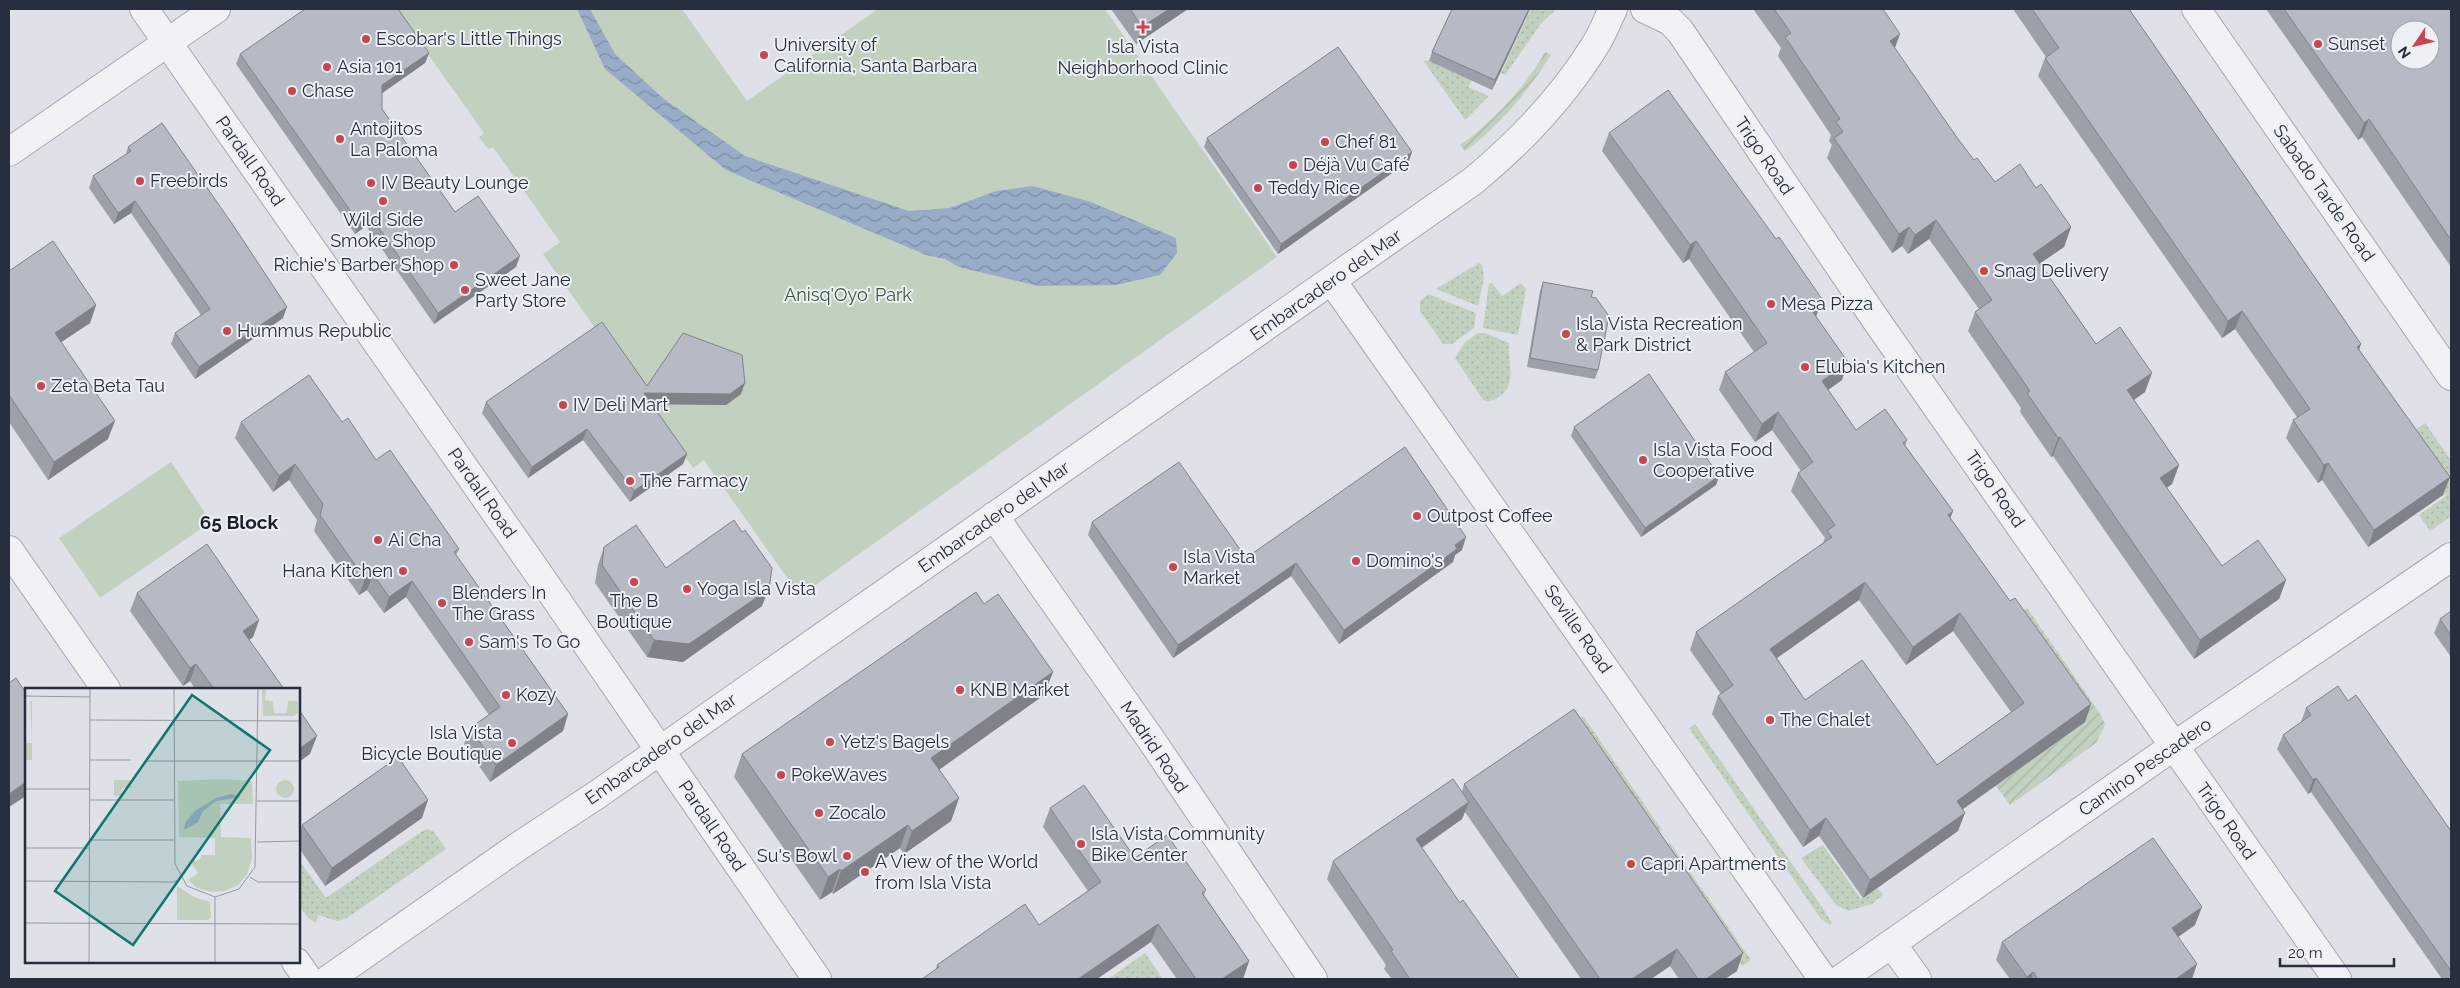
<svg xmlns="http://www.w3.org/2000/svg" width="2460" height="988" font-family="Raleway,sans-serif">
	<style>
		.grass { fill: url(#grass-dots) }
		.park { fill: #c2d1bf }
		.garden { fill: url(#garden-furrows) }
		.water { fill: url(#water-waves) }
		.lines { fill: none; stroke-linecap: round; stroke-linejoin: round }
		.minor-casing { stroke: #a3a8b1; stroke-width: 30 }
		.minor { stroke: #f0f2f6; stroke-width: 28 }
		.wall { fill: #9ca0a9; fill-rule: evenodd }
		.shaded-wall { fill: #7f8289 }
		.building { fill: #b5bac4; stroke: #7f8289; fill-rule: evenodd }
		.poi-dot { fill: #ca4550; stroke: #edf0f5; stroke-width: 2 }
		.labels { text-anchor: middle; stroke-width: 4; stroke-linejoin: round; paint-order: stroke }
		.poi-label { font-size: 18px; fill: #272e3d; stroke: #edf0f5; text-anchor: start }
		.street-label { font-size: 18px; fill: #272e3d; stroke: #edf0f5 }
		.park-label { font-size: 18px; fill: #395935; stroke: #edf0f5 }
		.neighbourhood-label { font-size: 19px; font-weight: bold; fill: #1a1f2e; stroke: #edf0f5 }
		.inset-road { fill: none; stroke: #9599a3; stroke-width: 1 }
		.view { fill: #0f766e; fill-opacity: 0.15; stroke: #0f766e; stroke-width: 2.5 }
		.inset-edge { fill: none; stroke: #272e3d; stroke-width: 2.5 }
	</style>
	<defs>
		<pattern id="grass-dots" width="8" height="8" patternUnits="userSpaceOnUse" patternTransform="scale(1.25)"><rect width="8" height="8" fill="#c2d1bf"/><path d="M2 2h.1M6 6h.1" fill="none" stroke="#a7b4a5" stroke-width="1.8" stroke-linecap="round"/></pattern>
		<pattern id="garden-furrows" width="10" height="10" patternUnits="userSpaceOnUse" patternTransform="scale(1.25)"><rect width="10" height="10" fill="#c2d1bf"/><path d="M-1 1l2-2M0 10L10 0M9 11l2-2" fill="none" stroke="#a7b4a5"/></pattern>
		<pattern id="water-waves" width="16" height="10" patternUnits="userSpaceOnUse" patternTransform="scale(1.25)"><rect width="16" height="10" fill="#99acc7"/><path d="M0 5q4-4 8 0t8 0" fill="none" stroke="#7d8ca3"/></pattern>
	</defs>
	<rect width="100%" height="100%" fill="#dee1e7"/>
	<!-- grass -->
	<path class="grass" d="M1531,9h26l-15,13 -37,53 -4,-2z
		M1423,60l6,1 43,19 -4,7 21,9 -24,24z
		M1479,263l3,2 2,13 -6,28 -42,-17z
		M1492,283l10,13 19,-13 5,6 -8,46 -35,-7 6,-44z
		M1428,294l48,19 -2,15 -22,16h-9l-23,-33v-10z
		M1478,333h7l24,10c-1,26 11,48 -21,59l-5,-2 -28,-42 10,-16z
		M2425,423l26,37v56l-21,15 -11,-16 27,-19 -41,-59z
		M1583,716l79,114 -9,7 -79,-115z
		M1695,724l127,183 10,16 -2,2 -9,-6 -132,-191z
		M428,829l6,3 12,17 -99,69 -10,3 -19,-6 -2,8c-25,-15 -17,-37 -17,-63l27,38 98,-68z
		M1670,843l81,117 -9,6 -81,-117z
		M1823,845l38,54 17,-11 5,7 -11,9 -24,7 -12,-6 -35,-47z
		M1145,953l18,26h-55z"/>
	<!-- park -->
	<path class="park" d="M396,9h286l65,92 131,-92h227l172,248 -477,339 -96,-136 -11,8 -150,-214 17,-12 -67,-95 -5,2 -9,-12 5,-4z
		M171,462l40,60 -111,76 -41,-60z"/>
	<!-- garden -->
	<path class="garden" d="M1545,52l6,3c-22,35 -52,72 -86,96l-5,-6c31,-21 67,-60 85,-93z
		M2027,608l74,107 4,10 -9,18 -86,62 -14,-19 88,-64 -73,-102z"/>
	<!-- water -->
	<path class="water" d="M577,9h13l25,45 49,45 81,57 164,55 41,-3 46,-17 37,-5 58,16 85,36 1,15 -17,22 -44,10 -78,1 -79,-19 -14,-8 -19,-4 -200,-85 -121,-101z"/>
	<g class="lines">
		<defs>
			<path id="minor" d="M144,9l405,580 268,390
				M1645,9l25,12 10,10 196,289 461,659
				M2196,9l255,367
				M9,152l207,-143
				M1332,281l491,698
				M994,516l158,225 161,238
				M9,550l97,139
				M1892,944l25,35
				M296,962l12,17
				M329,979l190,-133 79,-52 875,-613c46,-38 89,-83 121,-134 8,-12 13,-26 19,-38
				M1841,979l333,-233 277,-189"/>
		</defs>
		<!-- minor casing -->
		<use href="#minor" class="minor-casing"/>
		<!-- minor -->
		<use href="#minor" class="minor"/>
	</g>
	<!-- wall -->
	<path class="wall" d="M1111,9h77l-52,35z
		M1452,9h78l-38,81 -63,-29 3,-9z
		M1753,9h130l12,40 63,90 16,21 21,22 41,6 35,39 -7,20 -24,16 56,81 49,48 -11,8 45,65 -7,19 -5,4 55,78 64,14 -7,19 -85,60 -141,-203 -2,1 -31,-45 1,-4 -53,-77 7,-19 4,-3 -50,-70 -21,15 -6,-8 -10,7 -65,-95 5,-13 -3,-4 2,-6 -53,-79 3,-8z
		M2013,9h116l232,335 -2,6 91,127 -7,18 -75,52 -46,-67 -4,3 -32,-45 7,-18 4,-3 -62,-88 -13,9 -184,-262 7,-18 1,-1z
		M2266,9h185v258l-89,-130 -4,3z
		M429,53l-4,10 -43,30v16l73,103 61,55 -82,57 -68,-98 -11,8 -119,-170 4,-10z
		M1609,133l207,183 26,64 -14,10 28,40 51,10 -2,6 48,65 -3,7 60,83 81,103 -6,18 -123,88 -4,21 -95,67 -44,-62 -16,11 -91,-133 6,-18 3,-2 -31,-44 6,-18 127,-89 2,-5 -34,-47 7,-18 3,-2 -29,-41 -17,12 -36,-52 6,-18 29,-20 -65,-93 -6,4 -81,-112zM1859,600l47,65 47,-34 58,81 -74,53 -132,-65 -28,-42z
		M1207,138l202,23 -131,93 -74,-107z
		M128,147l155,171 -88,61 -24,-35 4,-11 26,-18 -70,-102 -17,11 -25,-36 4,-12 33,-22z
		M9,271l87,34 -6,18 -29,19 47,97 -60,41 -39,-58z
		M1543,282l48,15 7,73 -3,9 -68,-12 13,-76z
		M741,394l-15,11 -74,-1 35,50 -4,10 -53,38 -47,-62 -55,38 -46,-65 4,-11z
		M241,422h101l34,38 83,89 -3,6 112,159 -5,17 -73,51 -26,-38 6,-16 19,-13 -83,-118 -22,16 -17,-23 -8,5 -45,-64 3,-11 -28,-40 -16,12 -38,-54z
		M1574,427l145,49 -3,9 -75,52 -70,-101z
		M1092,522l154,36 216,-8 -7,5 -2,7 -114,82 -48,-68 -118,82 -85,-123z
		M742,532l20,74 -79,56 -36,-5 -52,-74 3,-18 6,-18 62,21z
		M137,593l122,27 -6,17 -4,3 35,49h-89l-5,-8 -7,5 -53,-75z
		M984,604l69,68 -9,23 -105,75 20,28 -8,23 -47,33 -4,-6 -67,46 -1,-2 -12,8 -86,-123 8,-23z
		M2451,611v46l-17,-24 6,-14z
		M2348,701l103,130v148h-9l-131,-187 -3,2 -31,-45 6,-14 18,-13 5,-14z
		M1464,784l273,187 -12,8h-46l-9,-13 -19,13h-70l-116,-167 -3,7 -40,29 38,55 59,76h-127l-8,-10 2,-4 -59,-86 6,-18 129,-69z
		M1050,808l85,50 71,32 -2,5 45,66 -6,18h-66l-26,-37 -215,27 1,-4 102,-40 49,-34 -45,-64z
		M422,818l-97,68 -26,-38v-15l3,-8z
		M2195,925l-17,12 14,42h-182l-14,-19 6,-18z"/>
	<!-- shaded-wall -->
	<path class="shaded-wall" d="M1169,9h19l-52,35 6,-17z
		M1529,9h1l-38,81 3,-10z
		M1900,34l-7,19 -3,-12z
		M429,53l-4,10 -47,33 4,-11z
		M2369,119l-7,18 -4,3 6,-17z
		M1412,152l-3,9 -131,93 3,-10z
		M135,201l-4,12 -17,11 4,-11z
		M370,215l-4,11 -11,8 4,-11z
		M1936,220l-7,19 -21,15 7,-19z
		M1909,227l-7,19 -10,7 7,-19z
		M2071,227l-7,20 -38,26 7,-19z
		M1696,241l-7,18 -6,4 7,-18z
		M520,256l-4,11 -82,57 4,-11z
		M1822,299l-6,18 -6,-9z
		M96,305l-6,18 -42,28 7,-18z
		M287,307l-4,11 -88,61 4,-12z
		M2242,311l-7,18 -13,9 6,-17z
		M2361,344l-6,17 2,-14z
		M1848,362l-6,18 -27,19 7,-18z
		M2152,373l-7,19 -25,17 7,-19z
		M745,383l-4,11 -15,11 -86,-1 4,-11z
		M1778,412l-6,18 -17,12 7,-18z
		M115,421l-7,18 -60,41 6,-18z
		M587,429l-4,11 -55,38 4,-11z
		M2060,437l-7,19 -2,1 7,-19z
		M687,454l-4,10 -53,38 4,-11z
		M2328,463l-6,17 -4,3 6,-18z
		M295,464l-6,16 -16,12 6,-16z
		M2179,465l-7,19 -19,13 7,-19z
		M1719,476l-3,9 -75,52 4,-9z
		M2450,477l-7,18 -75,52 6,-17z
		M1953,511l-7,18 2,-14z
		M1466,537l-4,13 -7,5 -2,7 -114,82 5,-14z
		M1296,563l-5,13 -118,82 5,-13z
		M373,574l-6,16 -8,5 6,-16z
		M2286,580l-7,19 -85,60 6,-19z
		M412,581l-6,16 -22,16 5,-16z
		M1865,582l-6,18 -95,67 6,-18z
		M769,589l-7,17 -79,56 -36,-5 7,-17z
		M1960,613l-7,18 -47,34 7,-18z
		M259,620l-6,17 -16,12 6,-18z
		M196,664l-6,17 -7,5 7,-18z
		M1053,672l-9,23 -121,86 8,-23z
		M2091,704l-6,18 -135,96 7,-17z
		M568,714l-5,17 -73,51 6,-17z
		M317,736l-7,18 -11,8v-13z
		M2316,778l-5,14 -3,2 5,-14z
		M26,782v14l-17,11v-13z
		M959,798l-8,23 -47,33 8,-23z
		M428,800l-6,18 -97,68 7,-18z
		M1469,802l-7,17 -53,37 7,-17z
		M1965,813l-7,18 -95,67 7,-18z
		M1826,818l-7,18 -16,11 7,-17z
		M908,825l-8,23 -67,46 8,-23z
		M840,869l-8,23 -12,8 8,-23z
		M2202,907l-7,18 -30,21 7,-18z
		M1158,924l-7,18 -54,37h-19z
		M1677,949l-7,17 -19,13h-19z
		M1743,953l-6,18 -12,8h-19z
		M1249,961l-6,18h-21z
		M2197,964l-5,15h-16z
		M2033,972l-2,7h-5l1,-2z"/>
	<!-- building -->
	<path class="building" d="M305,9h93l31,44 -47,32v24l73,103 23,-16 42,60 -82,57 -68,-98 -11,8 -119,-169z
		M1130,9h39l-27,18z
		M1452,9h77l-34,71 -63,-28z
		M1774,9h109l17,25 -10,7 68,98 16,21 3,-2 18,24 25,-18 16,24 5,-4 30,43 -38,27 63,90 24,-17 32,46 -25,17 52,75 -19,13 62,88 36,-26 28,40 -86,60 -140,-203 -2,1 -31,-45 3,-2 -55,-79 17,-12 -56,-80 -21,15 -6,-8 -10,7 -65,-96 9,-6 -7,-10 4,-3 -55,-82 6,-4z
		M2032,9h97l232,335 -4,3 93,130 -76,53 -46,-67 -4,2 -31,-45 17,-11 -68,-98 -14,10 -183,-263 14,-10z
		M2284,9h167v231l-82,-121 -5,4zM2400,30h30v30h-30z
		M1338,47l74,105 -131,92 -74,-106z
		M1668,90l108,149 3,-2 43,62 -12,9 38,54 -26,19 34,49 29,-21 22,31 -4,3 50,68 -5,4 62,86 5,-3 76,106 -134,97 8,12 -95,67 -44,-62 -16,12 -92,-134 15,-11 -37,-53 136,-95 -5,-6 8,-6 -37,-52 15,-11 -35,-50 -16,12 -37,-52 42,-29 -71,-102 -6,4 -81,-112zM1865,582l48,65 47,-34 64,90 -87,62 -75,-105 -57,40 -35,-51z
		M162,123l73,105 52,79 -88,60 -24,-34 35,-24 -75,-108 -17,12 -25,-37 38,-25 -3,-4z
		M53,241l43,64 -41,28 60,88 -61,41 -45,-67v-124z
		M1543,282l50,9 -2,6 5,1 13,18 -11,54 -68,-12z
		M602,322l45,64 36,-53 59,22 3,28 -15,11 -86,-1 43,61 -53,37 -47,-62 -55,38 -46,-65z
		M1649,374l70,102 -74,52 -71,-101z
		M309,375l33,47 6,-4 28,42 14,-10 69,99 -5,3 114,162 -72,51 -26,-37 30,-21 -88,-126 -23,16 -16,-23 -8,5 -45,-64 3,-11 -28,-40 -16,12 -38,-54z
		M1405,447l61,90 -11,8 2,4 -113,81 -48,-67 -118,82 -86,-123 87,-60 67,96z
		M734,520l8,12 3,-2 27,38 -3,21 -80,55 -35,-4 -52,-75 2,-18 32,-22 30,43z
		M207,544l52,76 -16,11 41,58h-70l-18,-25 -6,4 -53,-75z
		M976,592l8,12 14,-10 55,78 -122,86 28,40 -47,33 -4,-6 -67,46 -1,-2 -12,8 -86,-123z
		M2451,611v25l-11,-17z
		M16,678l10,15v89l-17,12v-111z
		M2338,686l10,15 8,-6 95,136v140l-135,-193 -3,2 -30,-45 28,-20 -5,-7z
		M1574,709l169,244 -37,26h-8l-21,-30 -45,30h-32l-136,-195z
		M299,710l18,26 -18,13z
		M398,757l30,43 -96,68 -30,-43z
		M1453,779l16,23 -53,37 44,64 3,-3 56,79h-109l-19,-28 2,-1 -60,-89z
		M1084,785l51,73 32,-23 39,55 -4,3 47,68 -27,18h-26l-38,-55 -80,55h-156l17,-12 -2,-2 88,-61 14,21 62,-43 -51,-74z
		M2153,838l49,69 -30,21 25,36 -21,15h-138l-5,-7 -6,5 -25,-35z"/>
	<!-- markers -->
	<g class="poi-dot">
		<path d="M1140.5 19.5h5v5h5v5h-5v5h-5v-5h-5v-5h5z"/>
		<circle cx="366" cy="39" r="5"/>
		<circle cx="2318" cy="44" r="5"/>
		<circle cx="764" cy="55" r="5"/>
		<circle cx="327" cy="67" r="5"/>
		<circle cx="292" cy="91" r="5"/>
		<circle cx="340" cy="139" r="5"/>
		<circle cx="1325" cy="142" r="5"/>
		<circle cx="1293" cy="165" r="5"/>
		<circle cx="140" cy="181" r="5"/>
		<circle cx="371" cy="183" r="5"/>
		<circle cx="1258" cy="188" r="5"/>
		<circle cx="383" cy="201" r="5"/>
		<circle cx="454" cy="265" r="5"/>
		<circle cx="1984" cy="271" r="5"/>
		<circle cx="465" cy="290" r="5"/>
		<circle cx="1771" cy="304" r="5"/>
		<circle cx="227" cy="331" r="5"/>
		<circle cx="1566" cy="334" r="5"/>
		<circle cx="1805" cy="367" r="5"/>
		<circle cx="41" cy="386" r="5"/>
		<circle cx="563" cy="405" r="5"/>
		<circle cx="1643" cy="460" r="5"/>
		<circle cx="630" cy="481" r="5"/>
		<circle cx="1417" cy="516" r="5"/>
		<circle cx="378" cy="540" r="5"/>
		<circle cx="1356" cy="561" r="5"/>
		<circle cx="1173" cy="567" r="5"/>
		<circle cx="403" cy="571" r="5"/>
		<circle cx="634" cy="582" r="5"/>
		<circle cx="687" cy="589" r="5"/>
		<circle cx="442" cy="603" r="5"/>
		<circle cx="469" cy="642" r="5"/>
		<circle cx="960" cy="690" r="5"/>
		<circle cx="506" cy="695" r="5"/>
		<circle cx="1770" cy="720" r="5"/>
		<circle cx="830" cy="742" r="5"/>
		<circle cx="512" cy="743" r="5"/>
		<circle cx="781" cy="775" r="5"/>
		<circle cx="819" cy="813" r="5"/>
		<circle cx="1081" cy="844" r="5"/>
		<circle cx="847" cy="856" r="5"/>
		<circle cx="1631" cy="864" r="5"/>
		<circle cx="865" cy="872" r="5"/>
	</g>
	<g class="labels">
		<!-- poi labels -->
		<g class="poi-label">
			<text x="376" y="45">Escobar's Little Things</text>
			<text x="2328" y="50">Sunset</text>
			<text x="774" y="51">University of<tspan x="774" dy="21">California, Santa Barbara</tspan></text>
			<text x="1143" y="53" text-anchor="middle">Isla Vista<tspan x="1143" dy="21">Neighborhood Clinic</tspan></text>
			<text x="337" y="73">Asia 101</text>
			<text x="302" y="97">Chase</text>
			<text x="350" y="135">Antojitos<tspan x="350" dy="21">La Paloma</tspan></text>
			<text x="1335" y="148">Chef 81</text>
			<text x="1303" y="171">Déjà Vu Café</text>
			<text x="150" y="187">Freebirds</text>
			<text x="381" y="189">IV Beauty Lounge</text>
			<text x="1268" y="194">Teddy Rice</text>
			<text x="383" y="226" text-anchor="middle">Wild Side<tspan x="383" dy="21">Smoke Shop</tspan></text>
			<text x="444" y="271" text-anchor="end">Richie's Barber Shop</text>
			<text x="1994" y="277">Snag Delivery</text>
			<text x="475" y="286">Sweet Jane<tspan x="475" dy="21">Party Store</tspan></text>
			<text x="1781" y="310">Mesa Pizza</text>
			<text x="1576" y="330">Isla Vista Recreation<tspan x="1576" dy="21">&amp; Park District</tspan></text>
			<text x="237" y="337">Hummus Republic</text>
			<text x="1815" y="373">Elubia's Kitchen</text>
			<text x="51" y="392">Zeta Beta Tau</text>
			<text x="573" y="411">IV Deli Mart</text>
			<text x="1653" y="456">Isla Vista Food<tspan x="1653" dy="21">Cooperative</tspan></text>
			<text x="640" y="487">The Farmacy</text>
			<text x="1427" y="522">Outpost Coffee</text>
			<text x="388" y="546">Ai Cha</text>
			<text x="1183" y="563">Isla Vista<tspan x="1183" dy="21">Market</tspan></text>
			<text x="1366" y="567">Domino's</text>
			<text x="393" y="577" text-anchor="end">Hana Kitchen</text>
			<text x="697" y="595">Yoga Isla Vista</text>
			<text x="452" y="599">Blenders In<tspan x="452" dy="21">The Grass</tspan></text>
			<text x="634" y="607" text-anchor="middle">The B<tspan x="634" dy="21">Boutique</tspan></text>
			<text x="479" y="648">Sam's To Go</text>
			<text x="970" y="696">KNB Market</text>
			<text x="516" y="701">Kozy</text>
			<text x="1780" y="726">The Chalet</text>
			<text x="502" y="739" text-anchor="end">Isla Vista<tspan x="502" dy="21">Bicycle Boutique</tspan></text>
			<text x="840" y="748">Yetz's Bagels</text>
			<text x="791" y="781">PokeWaves</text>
			<text x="829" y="819">Zocalo</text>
			<text x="1091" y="840">Isla Vista Community<tspan x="1091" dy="21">Bike Center</tspan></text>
			<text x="837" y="862" text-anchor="end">Su's Bowl</text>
			<text x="875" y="868">A View of the World<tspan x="875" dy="21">from Isla Vista</tspan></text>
			<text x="1641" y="870">Capri Apartments</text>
		</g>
		<!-- street labels -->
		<g class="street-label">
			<text transform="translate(1764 156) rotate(56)" y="6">Trigo Road</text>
			<text transform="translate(250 161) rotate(55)" y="6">Pardall Road</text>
			<text transform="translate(2324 193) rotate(55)" y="6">Sabado Tarde Road</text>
			<text transform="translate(1326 285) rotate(-35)" y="6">Embarcadero del Mar</text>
			<text transform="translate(1995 489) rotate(55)" y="6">Trigo Road</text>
			<text transform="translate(482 493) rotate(55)" y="6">Pardall Road</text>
			<text transform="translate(994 517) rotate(-35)" y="6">Embarcadero del Mar</text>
			<text transform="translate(1578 629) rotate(55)" y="6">Seville Road</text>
			<text transform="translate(1154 747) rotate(56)" y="6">Madrid Road</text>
			<text transform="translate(661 749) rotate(-35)" y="6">Embarcadero del Mar</text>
			<text transform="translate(2145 767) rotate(-35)" y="6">Camino Pescadero</text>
			<text transform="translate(2226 821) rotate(55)" y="6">Trigo Road</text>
			<text transform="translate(712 826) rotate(56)" y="6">Pardall Road</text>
		</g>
		<!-- park labels -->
		<g class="park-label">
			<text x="848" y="301">Anisq'Oyo' Park</text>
		</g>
		<!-- neighbourhood labels -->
		<g class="neighbourhood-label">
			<text x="239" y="529">65 Block</text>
		</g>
	</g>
	<!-- overview -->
	<g transform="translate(25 688)">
		<rect width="275" height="275" fill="#dee1e7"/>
		<path d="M237,0h29l-25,1 -1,11 8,1 1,12h13l1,-12h10v12l-4,3h-31zM5,13h2v59h-7v-17h7zM89,92h17v8h-8l-3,8h-6zM251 101a9 9 0 1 1 18 0a9 9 0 1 1-18 0Z" fill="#c2d1bf"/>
		<path d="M195,91l32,2 1,23h-33l1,33 30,1 1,20 -5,17 -9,10 -13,6 -13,1 -15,-4 -9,-8 10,-7 -8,-12 9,-1 3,-5h13v-17l-36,-1 -1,-56zM152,198l17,11 16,5 1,15 -3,3h-31z" fill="#c2d1bf"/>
		<path d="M206,106l10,3 -25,4 -13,10 -5,11 -14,8 1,-7 10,-12 21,-13z" fill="#99acc7"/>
		<path class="inset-road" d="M149,0l1,176 12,22 28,11 24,-8 16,-22 3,-179M0,8l65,1M65,32l210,1M65,72h41M121,73h154M0,101h65M65,112h84M232,113h43M65,152h84M232,154l43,-1M0,160h65M225,189l8,5h42M0,193l149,1 6,-3M0,235l275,1M64,275l1,-275M190,275v-66"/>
		<path class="view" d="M167,7l78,55 -137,195 -78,-54z"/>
		<rect width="275" height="275" class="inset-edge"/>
	</g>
	<!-- border -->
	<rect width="2460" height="988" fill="none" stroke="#272e3d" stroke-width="20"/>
	<!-- north arrow -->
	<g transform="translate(2415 45) rotate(235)"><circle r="24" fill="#edf0f5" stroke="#9ea2ab"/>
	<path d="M0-4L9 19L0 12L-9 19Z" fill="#ca4550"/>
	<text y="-8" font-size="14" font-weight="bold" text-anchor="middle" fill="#272e3d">N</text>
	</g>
	<!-- scale -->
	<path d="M2280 958v8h114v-8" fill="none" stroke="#272e3d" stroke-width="2.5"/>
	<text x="2288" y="958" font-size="15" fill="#272e3d" stroke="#edf0f5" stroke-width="4" paint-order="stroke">20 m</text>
</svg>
